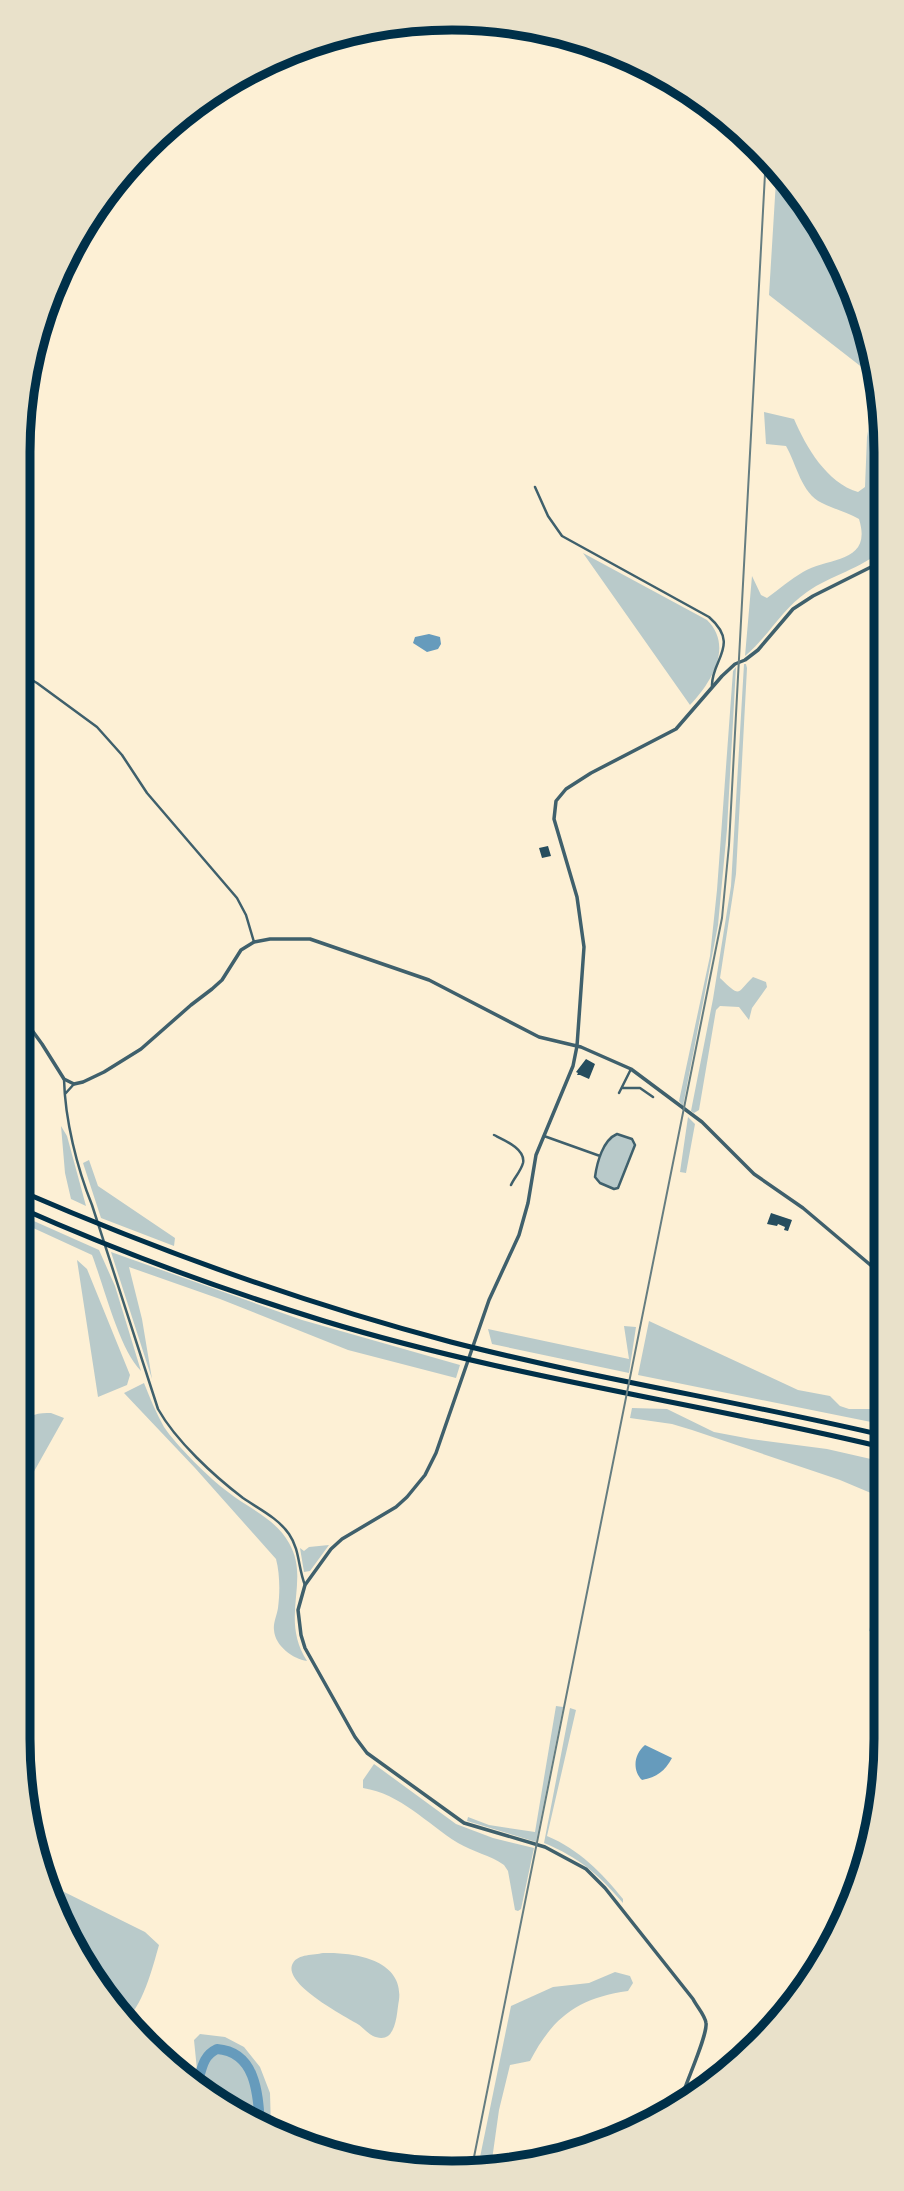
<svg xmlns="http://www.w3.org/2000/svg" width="904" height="2191" font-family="'Archivo Narrow',sans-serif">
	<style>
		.green { fill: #b9caca }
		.water { fill: #669bbc }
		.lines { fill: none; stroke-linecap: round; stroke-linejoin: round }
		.river { stroke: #669bbc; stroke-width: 10 }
		.building { fill: #264d5e }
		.minor { stroke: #3f606c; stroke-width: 2.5 }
		.tertiary { stroke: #3f606c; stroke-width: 3.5 }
		.motorway { stroke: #003049; stroke-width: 5 }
		.rail { stroke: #657d81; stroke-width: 2 }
		.rim { fill: none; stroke: #003049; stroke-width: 9 }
	</style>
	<rect width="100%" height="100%" fill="#fdf0d5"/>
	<!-- green -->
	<path class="green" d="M777,164l65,96 41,135v154c-22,20 -52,26 -76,43 -25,17 -39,45 -62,64l7,-80 9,19 6,3c12,-9 24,-19 36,-26 25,-15 70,-8 56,-53 -12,-7 -25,-10 -37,-16 -21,-10 -25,-38 -36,-57l-20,-2 -2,-32 30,7c12,28 33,64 64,73l7,-5 2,-50 10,-58 -108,-84z
		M583,553l124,67c27,26 4,63 -17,85z
		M744,664h2l1,4 -11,206 -16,104c22,21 16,15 33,-1l13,5 1,5 -15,21 -3,12 -10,-13 -19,-1 -4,4 -17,100 -5,3 -3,-2 22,-112 18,-113z
		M736,667l-9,162 -9,96 -35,181 -4,-5 31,-145 7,-66 16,-219z
		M688,1117l7,7 -9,49 -6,-1z
		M61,1126l6,10 19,70 -15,-7 -6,-26z
		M617,1134l15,5 3,6 -17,43 -4,1 -18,-9c-2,-16 8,-38 21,-46z
		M89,1160l9,26 77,52 -1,8 -73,-28 -18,-55z
		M18,1214l81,36 16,36 26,85c-22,-22 -37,-85 -49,-116l-74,-34z
		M111,1252l191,68 158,45 -4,13 -108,-28 -128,-51 -91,-32 13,52 10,60z
		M77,1260l10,9 43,106 -3,10 -29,12z
		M649,1321l149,69 32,6 10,10 9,3h27l10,4v12l-248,-50z
		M624,1326l12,1 -7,46 -137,-29 -4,-15 141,30z
		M144,1383c6,15 12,30 20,44 12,18 46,52 64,65 20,16 48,27 61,51 22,38 -10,74 18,118 -14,-2 -32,-15 -33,-31 -1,-7 3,-15 4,-22 2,-15 2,-34 -2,-49l-81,-91 -71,-75z
		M632,1408l35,1 47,23 37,7 76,10 57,13 -6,34 -38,-16 -148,-50 -20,-6 -42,-6z
		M51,1413l13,5 -46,82c-1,-22 -9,-74 16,-85 5,-2 12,-2 17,-2z
		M886,1487v124l-13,21 -4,-1 13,-52 -2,-51z
		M329,1545l-19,26 -6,1 -4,-24 4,3 5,-4z
		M556,1706l7,1 -27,135 -69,-21 1,-4 21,8 46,7z
		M570,1708l6,2 -29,126c33,14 54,36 76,63v4c-25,-29 -43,-45 -79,-60z
		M374,1764l82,60 37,14 41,10 -13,61 -3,2 -3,-1 -7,-39 -4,-6c-14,-10 -31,-13 -46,-22 -32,-20 -57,-49 -95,-55v-8z
		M42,1881l103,51 14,13c-6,21 -17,65 -36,77z
		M323,1953c30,-1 81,6 76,47 -2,10 -2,29 -11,36 -4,3 -11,2 -15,0 -6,-3 -11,-10 -17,-13 -13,-8 -75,-40 -63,-60 5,-9 21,-8 30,-10z
		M615,1972l15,4 3,7 -5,8c-50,7 -75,26 -98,70l-20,4 -11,45 -8,57h-13l33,-161 42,-19 36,-4z
		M200,2034l25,3 19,10 16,20 10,26 1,35 -36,-13 -39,-31 2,-4 -4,-40z"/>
	<!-- water -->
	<path class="water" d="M429,634l11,3 1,7 -3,5 -11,3 -14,-9 2,-6z
		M645,1745l27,13c-7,13 -15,19 -30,22 -10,-10 -8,-26 3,-35z"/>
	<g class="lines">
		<!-- river -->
		<path class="river" d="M197,2084c5,-14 5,-28 20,-35 39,3 41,45 43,75"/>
	</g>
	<!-- building -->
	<path class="building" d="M548,846l3,10 -9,2 -3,-10z
		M586,1059l9,5 -6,15 -9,-4h-3l1,-2 -2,-1z
		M771,1213l21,7 -4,11 -4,-1 1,-3 -7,-3 -1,2 -10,-2z"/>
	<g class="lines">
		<!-- minor -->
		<path class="minor" d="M535,487l13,29 14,20 147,81c32,28 2,43 3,69
			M18,672l19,11 60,44 25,28 25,38 90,105 9,17 8,27
			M64,1079c1,41 13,89 28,126l66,204c18,32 56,67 85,89 16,11 35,20 46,36 11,16 9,34 16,51
			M622,1088h18l13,9
			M619,1093l12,-24
			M65,1094l9,-10
			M617,1134l15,5 3,6 -17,43 -4,1 -14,-6 -5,-6c2,-15 8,-37 22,-43z
			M494,1135c10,5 32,14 29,28 -2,8 -9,15 -12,22
			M544,1136l56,20"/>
		<!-- tertiary -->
		<path class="tertiary" d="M18,1011l24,33 22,35 10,5 9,-2 21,-10 37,-23 50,-44 21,-16 10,-9 19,-30 13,-8 16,-3h40l119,41 110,57 42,10 50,22 71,53 52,52 49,34 71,60 11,-3
			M679,2106c4,-18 29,-70 27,-83 -1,-8 -9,-16 -13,-24l-88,-111 -19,-19 -41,-22 -81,-24 -97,-70 -12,-16 -50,-89 -4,-13 -3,-25 7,-25 26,-36 11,-10 54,-32 11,-10 18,-22 11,-22 53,-153 30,-65 9,-32 8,-48 37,-89 4,-20 7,-99 -7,-50 -23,-78 2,-18 10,-12 25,-16 85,-44 46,-53 13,-12 10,-4 13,-10 35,-41 20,-13 58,-29 12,-9"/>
		<!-- motorway -->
		<path class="motorway" d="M18,1190c141,61 285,113 433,152 144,37 291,60 435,94
			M18,1207c99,44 202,82 306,114 184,56 375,82 562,127"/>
		<!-- rail -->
		<path class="rail" d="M472,2167l250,-1249 7,-73 37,-690"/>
	</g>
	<!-- crop -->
	<path d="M0 0H904V2191H0ZM452 30H452A422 422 0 0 1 874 452V1739A422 422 0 0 1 452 2161H452A422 422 0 0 1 30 1739V452A422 422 0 0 1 452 30Z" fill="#e9e1ca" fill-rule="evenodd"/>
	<path class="rim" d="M452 30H452A422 422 0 0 1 874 452V1739A422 422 0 0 1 452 2161H452A422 422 0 0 1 30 1739V452A422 422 0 0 1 452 30Z"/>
</svg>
